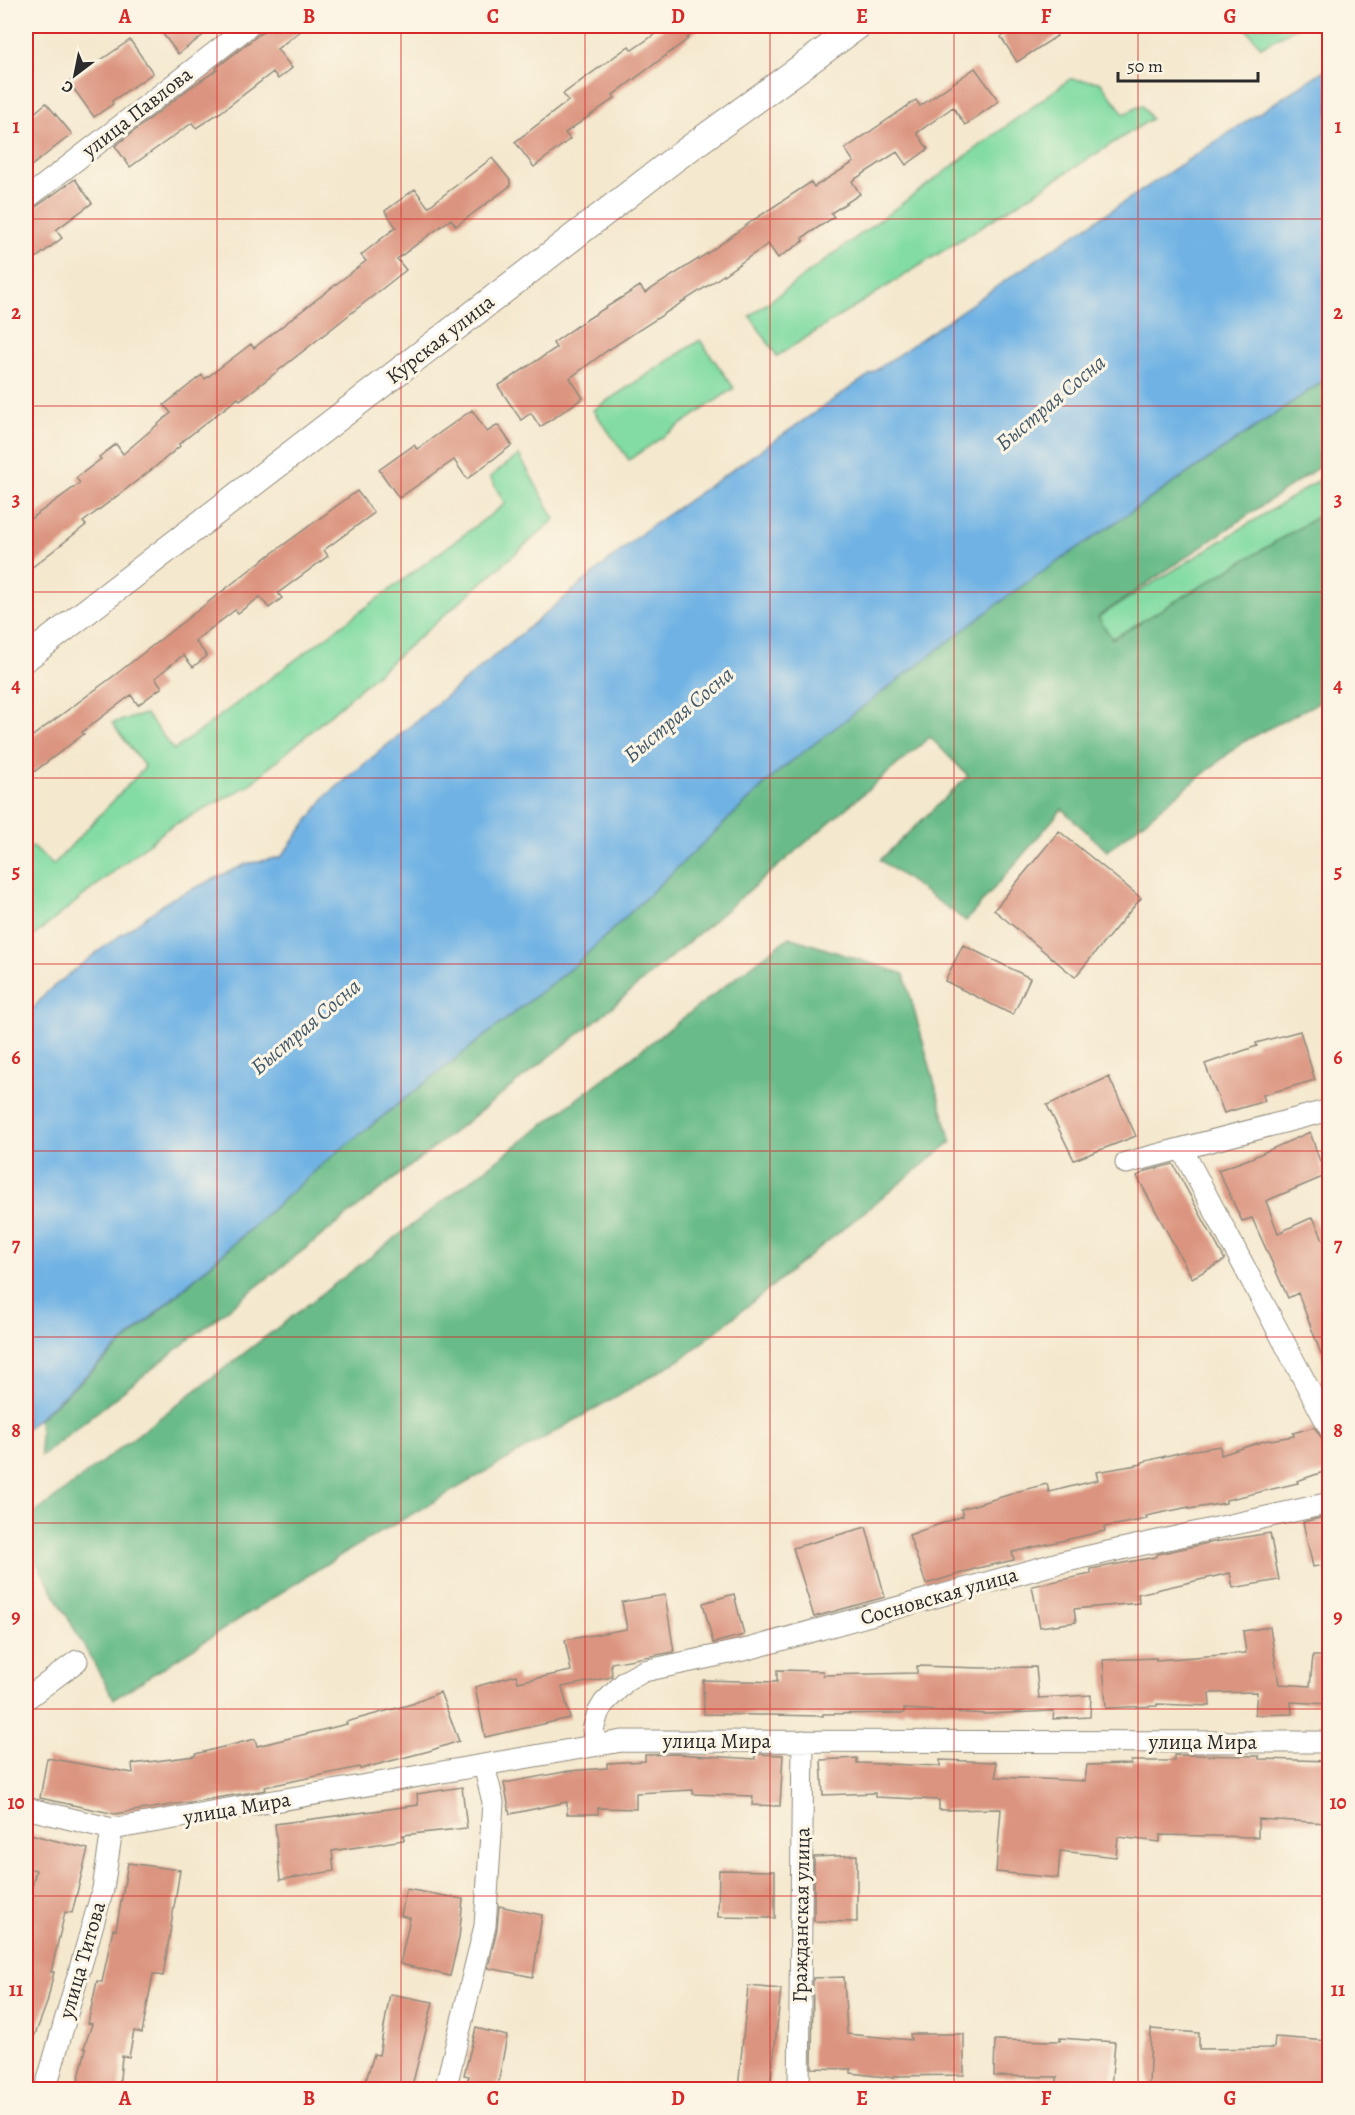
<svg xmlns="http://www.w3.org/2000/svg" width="1355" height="2115" font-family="Alegreya,serif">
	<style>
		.green { fill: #82dca3; stroke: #568467; stroke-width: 1.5 }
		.forest { fill: #69bc89; stroke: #4a745a; stroke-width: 1.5 }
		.water { fill: #6fb2e4; stroke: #4d6e88; stroke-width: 1.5 }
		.building { fill: #db947f }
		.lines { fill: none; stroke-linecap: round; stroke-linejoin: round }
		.minor-casing { stroke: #908a7c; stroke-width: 23 }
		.tertiary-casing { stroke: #908a7c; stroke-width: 28 }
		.minor { stroke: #fff; stroke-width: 21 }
		.tertiary { stroke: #fff; stroke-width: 26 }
		.grid { fill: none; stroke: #d62828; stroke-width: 1.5; stroke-opacity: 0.55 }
		.labels { text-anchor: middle; stroke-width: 6; stroke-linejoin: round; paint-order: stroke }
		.street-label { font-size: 21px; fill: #2b2b2b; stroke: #fcf5e5 }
		.water-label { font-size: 22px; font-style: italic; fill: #435a6c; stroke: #fcf5e5 }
		.neatline { fill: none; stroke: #d62828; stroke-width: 2 }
		.grid-label { font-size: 20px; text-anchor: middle; font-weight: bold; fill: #d62828 }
	</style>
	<rect width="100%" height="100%" fill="#fcf5e5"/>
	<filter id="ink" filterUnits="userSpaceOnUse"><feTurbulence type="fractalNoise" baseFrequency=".0167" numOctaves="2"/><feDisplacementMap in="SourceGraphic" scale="12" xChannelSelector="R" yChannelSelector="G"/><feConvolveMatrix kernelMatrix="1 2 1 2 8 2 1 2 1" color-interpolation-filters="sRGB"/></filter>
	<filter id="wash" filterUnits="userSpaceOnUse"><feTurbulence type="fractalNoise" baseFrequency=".008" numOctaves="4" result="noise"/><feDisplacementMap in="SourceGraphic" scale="24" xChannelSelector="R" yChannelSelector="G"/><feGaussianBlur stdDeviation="1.35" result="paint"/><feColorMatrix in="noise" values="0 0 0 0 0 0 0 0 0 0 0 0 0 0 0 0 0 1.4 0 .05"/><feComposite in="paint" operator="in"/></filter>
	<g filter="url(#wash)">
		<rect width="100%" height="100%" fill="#f4e8ce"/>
		<!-- green -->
		<path class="green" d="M1244,26h55l-38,21z
			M1070,79l30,3 24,32 18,-9 9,14 -374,237 -27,-40z
			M700,340l34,48 -105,72 -36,-50z
			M519,455l36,64 -307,267 -80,42 -142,114v-90l6,-6 21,19 92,-98 -33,-44 34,-9 28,36 331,-246 -15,-27z
			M1329,474v36l-217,129 -14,-22z"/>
		<!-- forest -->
		<path class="forest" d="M1329,377v83l-231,157 14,22 217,-129v187l-86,45 -136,109 -45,-42 -96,112 -86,-61 88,-84 -38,-39 -331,281 -558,438 -2,-37 287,-258 250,-197 204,-194 236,-180z
			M789,937l115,37 47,168 -268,216 -354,204 -215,137 -88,-155v-24z"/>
		<!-- water -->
		<path class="water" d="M1329,67v310l-313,213 -236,180 -204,194 -250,197 -300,268v-412l22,-26 49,-39 74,-53 75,-35 35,-7 45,-61 321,-267 369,-256z"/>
		<g id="blocks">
			<!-- building -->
			<path class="building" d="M157,26h41l7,8 -27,20z
				M270,26h37l-30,23 15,19 -14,11 -5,-7 -52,40 -25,16 -4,-5 -62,44 -15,-21 76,-59 26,-17 -1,-2z
				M667,26h36l-16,12 1,1 -75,56 2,3 -50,35 5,6 -36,28 -19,-25 53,-41 -5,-7 66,-48 3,4z
				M1018,26h32l7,10 -40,26 -16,-25z
				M130,40l23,33 -41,28 1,3 -19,13 -25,-35z
				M975,68l24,33 -34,24 -12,-18 -36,26 11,16 -22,16 -9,-13 -45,29 8,13 -29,19 3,4 -32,21 2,3 -26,17 -10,-14 -59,41 -101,65 -38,28 13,20 -43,29 -9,-14 -10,7 -23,-34 58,-38 -3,-5 33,-23 54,-34 5,7 63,-40 44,-32 59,-39 3,5 40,-25 -9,-13 71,-49 4,6z
				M46,103l26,31 -46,36v-50z
				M492,158l18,22v6l-54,40 -5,-7 -54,40 9,11 -132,104 -34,26 -2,-2 -59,46 1,2 -25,21 -72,55 3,3 -60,47v-50l54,-39 -4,-5 25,-19 -2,-2 17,-13 7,10 48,-41 -7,-8 38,-30 3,4 46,-35 3,4 112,-87 -5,-6 35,-28 -11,-16 30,-22 13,18z
				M75,179l17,24 -36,27 6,8 -26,20 -10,-14v-30z
				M472,410l15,22 11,-7 14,20 -45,34 -13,-19 -55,38 -20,-28 35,-25 3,4z
				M357,491l17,22 -50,37 4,6 -50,37 4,5 -13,10 -9,-11 -22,16 -3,-3 -40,31 12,15 -14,11 -10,-12 -28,23 7,9 -24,18 -7,-10 -49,37 2,2 -58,44v-37l89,-66 141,-110z
				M1059,831l82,67 -66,79 -81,-67z
				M963,945l67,33 -17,37 -68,-34z
				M1300,1031l15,49 -52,15 2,6 -41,12 -19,-49 52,-18 -1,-3z
				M1109,1077l27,59 -62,24 -27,-55z
				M1310,1132l15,44 -59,25 12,32 35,-16 16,36 -1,119 -30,-79 -10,5 -36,-80 -10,3 -24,-51 31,-11z
				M1173,1164l52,96 -33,18 -55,-102 9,-5z
				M1314,1427l7,10 8,33 -32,11 1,2 -72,17v3l-37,6v-2l-43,9 1,3 -43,8 1,4 -93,21 2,8 -36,8 -52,16 -17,-49 54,-19 -2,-7 54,-16v-1l32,-8 2,8 49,-12 -2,-8 46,-8v-2l40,-10 38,-6 1,9 43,-14 30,-5 -1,-3z
				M1329,1516v48l-16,3 -10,-45z
				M866,1527l19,70 -71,20 -21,-69z
				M1270,1533l9,47 -46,8 -3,-15 -92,21 1,9 -65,6 2,13 -36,5 -8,-41 59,-12v-5l64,-12 3,-3 50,-11z
				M734,1594l10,41 -31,8 -10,-40z
				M665,1595l9,57 -63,11 1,14 -50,10 8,31 -85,19 -10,-50 41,-12 2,7 53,-11 -6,-31 62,-11 -5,-27z
				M1270,1627l9,57 31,2 3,-30h16v48l-38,-2 1,12 -37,1 2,-23 -48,1 1,13 -53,-2v2l-51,2 -3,-48 53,-2v2l90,-7 -3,-22z
				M917,1666l64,2 55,-1 3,31 52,-3 -1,22 -37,2 1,-8 -67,3 -83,-5v4l-81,1v2l-119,-2 -1,-34 74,2v-12l46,1v4l94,-2z
				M440,1692l19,49 -30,10 -69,18 -1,-2 -94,20 1,3 -151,24 -75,-16 7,-40 86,15 -1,-9 63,-8v-2l60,-15 2,7 90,-22 -1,-2 66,-18z
				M677,1754l78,5v-5l28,1 -3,51 -28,-1 1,-9 -60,-2v-4l-57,3v16l-38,-1v6h-31v-12l-57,12 -6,-31 65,-12 38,-3v-5l38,-2v-6z
				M1174,1755l85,1v3l70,2 -1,62 -70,-4v18l-98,-2v7l-42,-5 -2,20 -56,-6 -2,27 -62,-6 5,-63 -62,1v-10l-64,-3v-4l-52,2 -2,-35 36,-2v5l83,3v-6l56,2v15l89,4 2,-16 44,-1v-3h43z
				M462,1787l5,41 -64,7 1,5 -72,11 2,20 -54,9 -5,-56 143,-19 -1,-11z
				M26,1833l62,16 -16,64 -7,-1 -14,60h3l-7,31 -20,53h-1v-144l10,-42 -10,-2z
				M857,1855v67l-43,-1v-64z
				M128,1863l52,7 -17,106 -10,-2 -11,59 -8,-2 -5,26 -7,-1 -3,34h-43l10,-41 -2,-1 8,-24 -4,-1 9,-42 5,1 11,-53 3,1z
				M719,1870l56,1v47l-57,-1z
				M406,1889l57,10 -4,39 -9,38 -50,-12 10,-46 -9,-2z
				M499,1906l43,9 -9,62 -45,-9 9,-39z
				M844,1977l3,57 64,6 -1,-6h54v41l-70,1v2l-43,-5v-4l-39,-1 1,-90z
				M748,1986l33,3 -11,101h-32z
				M390,1994l43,8 -22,88h-48l11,-36 5,1z
				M476,2028l31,8 -10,54h-33l5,-14 -5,-1z
				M1151,2029l48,4v16l75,-1 1,-11 54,4v49h-110l-70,-3z
				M1060,2038l55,4 -4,46 -54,-2v-9l-63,-1 1,-36 65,1z"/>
		</g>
	</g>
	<g filter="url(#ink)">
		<use href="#blocks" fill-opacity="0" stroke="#908a7c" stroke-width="1.5"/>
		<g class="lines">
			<defs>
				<path id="minor" d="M26,199l223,-173
					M1182,1149l148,280
					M1126,1163l204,-53
					M26,1699l51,-38
					M595,1745l-2,-15 5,-17 6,-10 22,-22 18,-10 104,-22 310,-86 272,-60
					M26,1808l86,21 510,-88 708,1
					M45,2090l58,-201 9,-60
					M445,2090l40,-164 8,-124 -9,-37
					M799,2090l4,-349"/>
				<path id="tertiary" d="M26,658l646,-497 186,-135"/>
			</defs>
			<!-- minor casing -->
			<use href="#minor" class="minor-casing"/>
			<!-- tertiary casing -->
			<use href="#tertiary" class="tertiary-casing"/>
			<!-- minor -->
			<use href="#minor" class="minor"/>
			<!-- tertiary -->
			<use href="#tertiary" class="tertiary"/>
		</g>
	</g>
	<!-- grid -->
	<path class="grid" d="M217,26v2064M401,26v2064M585,26v2064M770,26v2064M954,26v2064M1138,26v2064M26,219h1304M26,406h1304M26,592h1304M26,778h1304M26,964h1304M26,1151h1304M26,1337h1304M26,1523h1304M26,1709h1304M26,1896h1304"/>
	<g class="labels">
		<!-- street labels -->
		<g class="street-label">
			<text transform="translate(137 112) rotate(-38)" y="7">улица Павлова</text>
			<text transform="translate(440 339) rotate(-38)" y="7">Курская улица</text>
			<text transform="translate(939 1596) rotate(-16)" y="7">Сосновская улица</text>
			<text x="717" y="1748">улица Мира</text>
			<text x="1203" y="1749">улица Мира</text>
			<text transform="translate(237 1808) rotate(-10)" y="7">улица Мира</text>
			<text transform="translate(801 1915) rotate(-89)" y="7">Гражданская улица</text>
			<text transform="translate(82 1960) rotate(-74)" y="7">улица Титова</text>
		</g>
		<!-- water labels -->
		<g class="water-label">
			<text transform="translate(1050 402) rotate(-40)" y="8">Быстрая Сосна</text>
			<text transform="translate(678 714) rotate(-40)" y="8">Быстрая Сосна</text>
			<text transform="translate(305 1026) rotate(-40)" y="8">Быстрая Сосна</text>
		</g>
	</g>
	<!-- margin -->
	<rect width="1355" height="2115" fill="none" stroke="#fcf5e5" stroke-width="66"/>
	<!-- north arrow -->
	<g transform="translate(75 75) rotate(212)" stroke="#fcf5e5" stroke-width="4.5" paint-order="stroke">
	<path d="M0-4.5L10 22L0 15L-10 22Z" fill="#2b2b2b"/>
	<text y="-9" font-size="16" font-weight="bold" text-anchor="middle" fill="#2b2b2b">С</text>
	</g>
	<!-- scale -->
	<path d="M1118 72v9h140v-9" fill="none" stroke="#2b2b2b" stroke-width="3"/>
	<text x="1127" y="72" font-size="18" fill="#2b2b2b" stroke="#fcf5e5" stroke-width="4.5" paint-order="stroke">50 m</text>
	<rect x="33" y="33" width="1289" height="2049" class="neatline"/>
	<g class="grid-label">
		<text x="125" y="23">A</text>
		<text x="309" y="23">B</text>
		<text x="493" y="23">C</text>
		<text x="678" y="23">D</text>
		<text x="862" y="23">E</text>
		<text x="1046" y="23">F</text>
		<text x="1230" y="23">G</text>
		<text x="16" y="133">1</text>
		<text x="1338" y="133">1</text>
		<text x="16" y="319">2</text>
		<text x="1338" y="319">2</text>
		<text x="16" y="506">3</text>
		<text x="1338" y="506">3</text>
		<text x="16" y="692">4</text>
		<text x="1338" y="692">4</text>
		<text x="16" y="878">5</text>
		<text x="1338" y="878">5</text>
		<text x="16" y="1064">6</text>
		<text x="1338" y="1064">6</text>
		<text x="16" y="1251">7</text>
		<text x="1338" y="1251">7</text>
		<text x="16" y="1437">8</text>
		<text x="1338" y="1437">8</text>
		<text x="16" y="1623">9</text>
		<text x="1338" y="1623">9</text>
		<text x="16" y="1809">10</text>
		<text x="1338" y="1809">10</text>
		<text x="16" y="1996">11</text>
		<text x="1338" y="1996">11</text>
		<text x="125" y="2105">A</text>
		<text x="309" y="2105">B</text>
		<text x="493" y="2105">C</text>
		<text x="678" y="2105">D</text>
		<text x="862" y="2105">E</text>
		<text x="1046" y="2105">F</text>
		<text x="1230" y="2105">G</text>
	</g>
</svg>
